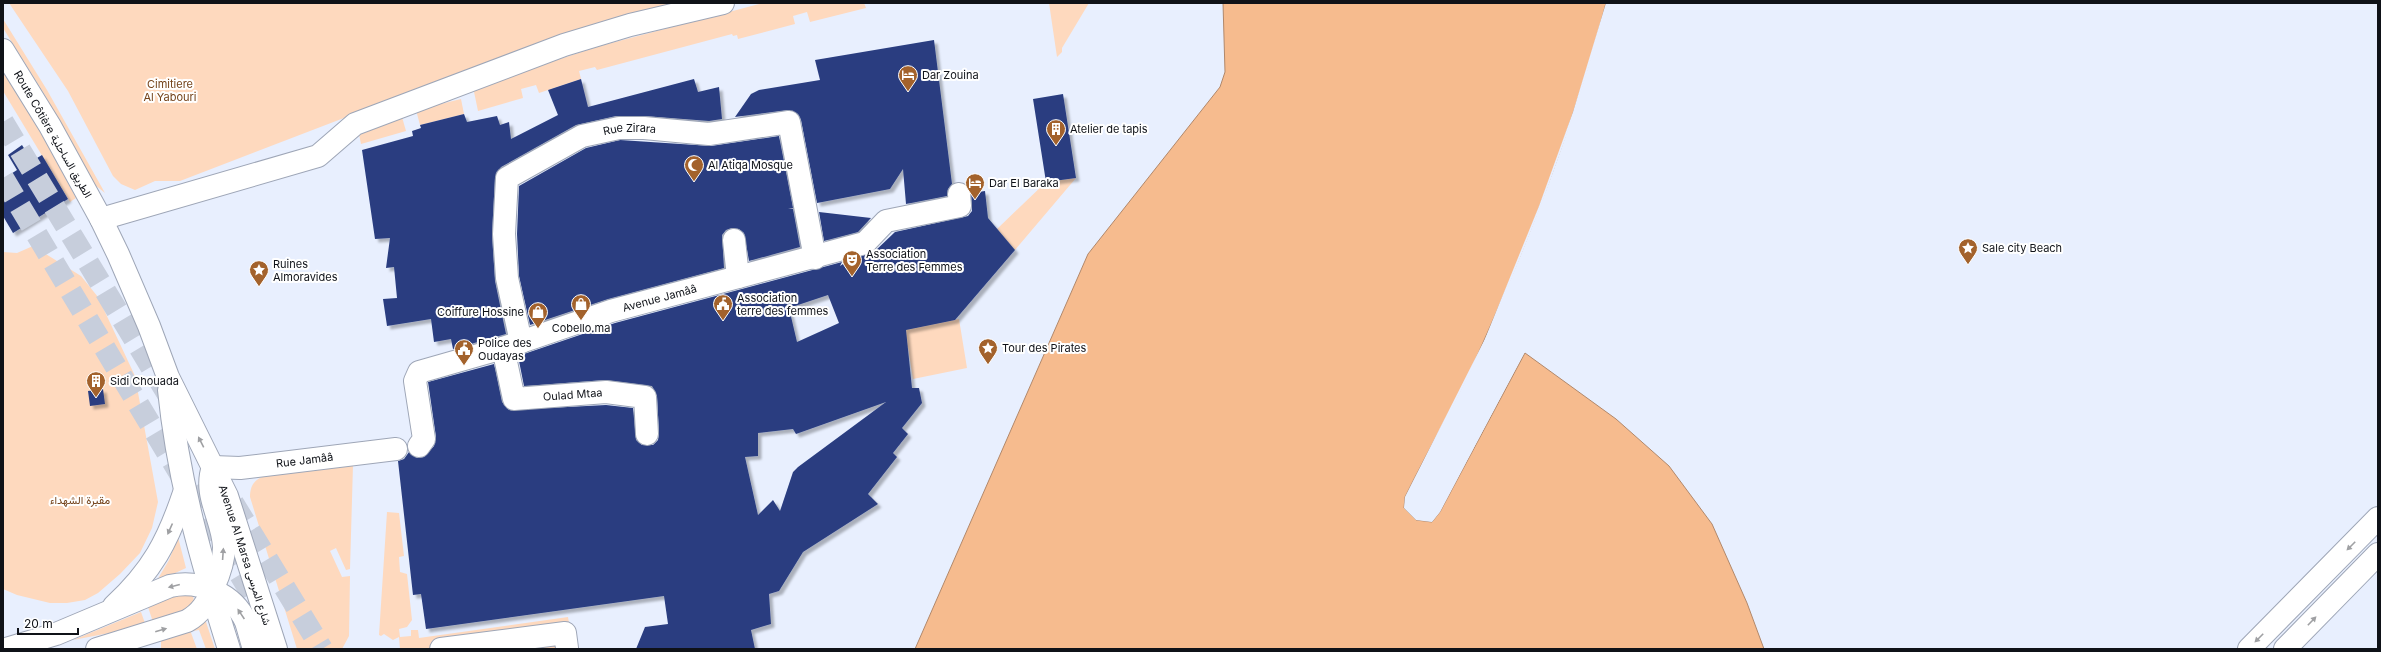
<svg xmlns="http://www.w3.org/2000/svg" width="2381" height="652" font-family="Inter,Vazirmatn,sans-serif">
	<style>
		.green { fill: #fed9be }
		.water { fill: #f6bb8e; stroke: #b1886b }
		.pier { fill: #e8effe }
		.building { fill: #2a3e80; fill-rule: evenodd; filter: url(#shadow) }
		.lines { fill: none; stroke-linecap: round; stroke-linejoin: round }
		.major-tunnel { stroke: #c7cedc; stroke-width: 22; stroke-dasharray: 22 11; stroke-linecap: butt }
		.minor-casing { stroke: #9ea6b7; stroke-width: 24 }
		.minor { stroke: #fff; stroke-width: 22 }
		.oneway { fill: #9fa0a3 }
		.labels { text-anchor: middle; stroke-width: 4; stroke-linejoin: round; paint-order: stroke }
		.poi-label { font-size: 11px; fill: #0f1218; stroke: #fff; text-anchor: start }
		.park-label { font-size: 11px; fill: #74431a; stroke: #fff }
		.street-label { font-size: 11px; fill: #0f1218; stroke: #fff }
	</style>
	<defs>
		<filter id="shadow"><feDropShadow dx="3.5" dy="3.5" stdDeviation="1" flood-color="#0004"/></filter>
	</defs>
	<rect width="100%" height="100%" fill="#e8effe"/>
	<!-- green -->
	<path class="green" d="M9,3h671l-120,32 -380,146h-25l-20,9 -14,-6 -8,-8 -45,-85z
		M763,3h101l2,5 -56,14 -3,-10 -14,4 2,8 -57,15 -1,-4 -4,1 -1,-2 -135,36 -2,-3 -16,4 2,8 -42,14 -3,-8 -15,4 2,9 -45,13 -5,-24 127,-41z
		M1049,3h40l-27,45v4l-5,5z
		M3,19l44,71 58,103 -10,-8 -49,-88 -43,-69z
		M3,67l33,55 40,76 -6,4 -67,-111z
		M461,99l3,15 -44,11 -4,-15z
		M402,117l4,14 -45,13 -3,-15z
		M1076,178l-61,72 -18,-21 49,-47z
		M33,246l48,30 17,21 37,79 23,126 -6,26 -12,25 -20,21 -22,19 -13,7 -18,3h-17l-33,-8 -14,-6v-337l14,1z
		M959,319l8,49 -54,11 -5,-32 -17,2 -3,-17z
		M353,465l-3,104 -4,1 -10,-22 -6,3 12,26 8,-1 -1,60 -7,13h-45l-47,-152c0,-11 4,-17 14,-21z
		M387,512l12,1 5,43 -5,1 1,15 7,2 5,46 -5,7 -8,2 1,8 11,-1v-6h7l1,8 149,-21 5,32h-173l-1,-12 -6,3 -9,-6 -3,2 -2,-1z
		M178,537l8,31 -30,14 13,-22z
		M178,594l15,1 1,7 -6,7 -35,13 -5,-15z
		M141,612l5,14 -73,14z
		M205,619l10,30h-9l-7,-19 -6,1 -1,-2z
		M190,630l7,19h-36v-8z"/>
	<!-- water -->
	<path class="water" d="M1223,3h383c-30,114 -73,227 -121,335 -23,54 -54,106 -80,159l-1,11 12,12 16,2 8,-10 85,-159 91,66 53,47 43,58 35,79 17,46h-849l173,-395 132,-167 5,-15z"/>
	<!-- pier -->
	<path class="pier" d="M1606,3h2l-3,12 -30,97 -34,94 -54,134 -80,158 -1,9 10,11 15,2 8,-9 84,-159 2,-1 -85,161 -8,10 -16,-2 -12,-12 1,-11 80,-158 54,-133 34,-94z"/>
	<!-- building -->
	<path class="building" d="M934,40l18,144 -4,5 -1,7 -41,8 -3,-35 -13,20 -73,14 -16,-83 -3,-6 -11,-4 -52,7 16,-23 8,-4 61,-10 -5,-20z
		M581,79l7,28 106,-28 4,13 21,-5 3,32 -13,2 -64,-5h-29l-40,9 -75,42 -6,10 -3,58 3,46 11,53 -53,15 -2,-10 -17,3 -3,-23 -44,7 -4,-27 14,-1 -3,-31 -8,1 4,-30 -15,1 -13,-89 51,-14 -1,-5 9,-3 -1,-3 44,-11 3,8 30,-6 3,9 9,-3 2,17 47,-24 -10,-25z
		M1063,94l13,84 -30,4 -13,-83z
		M779,136l14,72h-5l5,1 7,38 -51,14 -5,-28 -5,-4 -7,-1 -6,2 -4,5 2,33 -116,31 -78,26 -11,-49 -2,-42 2,-48 67,-38 34,-8 91,6z
		M22,145l10,16 10,-6 26,44 -55,34 -10,-17v-37l14,-9 -9,-15z
		M985,191l3,27 27,32 -60,70 -49,10 6,58h7l3,15 -20,25 6,6 -15,19 4,4 -29,37 10,10 -75,48 -24,39 -10,3 2,30 -20,6 4,19h-119l9,-22 23,-3 -4,-28 -238,33 -5,-35 -8,1 -15,-134 6,-2 5,-7 8,6 7,-1 10,-11 2,-9 -8,-55 66,-18 8,38 7,8 97,-5 27,3 3,32 6,5h11l5,-5 1,-7 -2,-37 -5,-10 -47,-6 -81,6 -6,-30 97,-33 227,-61 -2,4 9,-6 25,-8 21,-20 73,-16 4,-5 -1,-18zM828,295l11,28 -42,19 -8,-34zM886,402l-88,65 -5,5 -13,39 -7,-11 -15,15 -13,-58 13,-1v-23l35,-4 3,5z
		M819,212l52,6 -13,14 -34,9z
		M103,389l2,15 -15,2 -2,-15z"/>
	<g class="lines">
		<!-- major-tunnel -->
		<path class="major-tunnel" d="M3,122l167,276
			M3,178l253,423
			M233,503l89,146"/>
		<defs>
			<g id="minor">
				<path d="M3,50l47,76 51,93 17,35 31,72 19,51 59,119 49,153"/>
				<path d="M101,219l217,-63 37,-32 209,-79 66,-20 93,-22"/>
				<path d="M734,240l4,37"/>
				<path id="s1" d="M521,342l-14,-64 -3,-44 3,-56 75,-42 37,-8h25l65,6 80,-12 26,136"/>
				<path id="s2" d="M503,348l11,51 92,-7 39,5 2,37"/>
				<path d="M169,390c9,90 33,173 60,259"/>
				<path id="s3" d="M419,446l5,-7 -9,-58 4,-9 84,-24 108,-37 254,-68 21,-22 74,-15 -1,-12"/>
				<path d="M114,606c38,-35 54,-65 70,-113"/>
				<path d="M6,649l50,-15 114,-48c29,-7 64,8 76,36 3,9 5,18 8,27"/>
				<path id="s4" d="M97,649l90,-28c14,-8 20,-18 26,-33 6,-13 11,-26 11,-41 -1,-28 -21,-52 -11,-80l27,1 156,-19"/>
				<path d="M441,649l124,-16 2,15"/>
				<path d="M2249,649l129,-131"/>
				<path d="M2285,649l93,-95"/>
			</g>
		</defs>
		<!-- minor casing -->
		<use href="#minor" class="minor-casing"/>
		<!-- minor -->
		<use href="#minor" class="minor"/>
	</g>
	<!-- one-way arrows -->
	<defs><path id="oneway-solid" d="M-6-.8H1V-3.2L6.5 0L1 3.2V.8H-6Z"/></defs>
	<g class="oneway">
		<use href="#oneway-solid" transform="translate(201 442) rotate(-117)"/>
		<use href="#oneway-solid" transform="translate(170 529) rotate(114)"/>
		<use href="#oneway-solid" transform="translate(2351 546) rotate(135)"/>
		<use href="#oneway-solid" transform="translate(223 554) rotate(-86)"/>
		<use href="#oneway-solid" transform="translate(174 586) rotate(166)"/>
		<use href="#oneway-solid" transform="translate(241 614) rotate(-124)"/>
		<use href="#oneway-solid" transform="translate(2312 621) rotate(-46)"/>
		<use href="#oneway-solid" transform="translate(161 630) rotate(-16)"/>
		<use href="#oneway-solid" transform="translate(2259 638) rotate(135)"/>
	</g>
	<!-- icons -->
	<defs>
		<symbol id="hotel-pin" viewBox="-11 -11 22 30"><path d="M0 17L-7.5 6A9.5 9.5 0 1 1 7.5 6Z" fill="#a3622c" stroke="#fff"/><path d="M-6-4.5h1.5V1H6V5H4.5V3h-9V5H-6ZM-4 0a1.8 1.8 0 1 1 3.6 0ZM.5 0V-2.5h3Q6-2.5 6 0Z" fill="#fff"/></symbol>
		<symbol id="building-pin" viewBox="-11 -11 22 30"><path d="M0 17L-7.5 6A9.5 9.5 0 1 1 7.5 6Z" fill="#a3622c" stroke="#fff"/><path d="M-4-6H4V6H1V3H-1V6H-4ZM-2.5-4.3h1.7v1.8h-1.7ZM.8-4.3h1.7v1.8H.8ZM-2.5-1h1.7V.8h-1.7ZM.8-1h1.7V.8H.8Z" fill="#fff"/></symbol>
		<symbol id="mosque-pin" viewBox="-11 -11 22 30"><path d="M0 17L-7.5 6A9.5 9.5 0 1 1 7.5 6Z" fill="#a3622c" stroke="#fff"/><path d="M3.5-4.9A6 6 0 1 0 3.5 4.9A5 5 0 1 1 3.5-4.9Z" fill="#fff"/></symbol>
		<symbol id="sight-pin" viewBox="-11 -11 22 30"><path d="M0 17L-7.5 6A9.5 9.5 0 1 1 7.5 6Z" fill="#a3622c" stroke="#fff"/><path d="M0-6L1.8-2.2L6-1.7L2.9 1.2L3.7 5.4L0 3.3L-3.7 5.4L-2.9 1.2L-6-1.7L-1.8-2.2Z" fill="#fff"/></symbol>
		<symbol id="theatre-pin" viewBox="-11 -11 22 30"><path d="M0 17L-7.5 6A9.5 9.5 0 1 1 7.5 6Z" fill="#a3622c" stroke="#fff"/><path d="M-5-5.5Q0-4 5-5.5V0Q5 5 0 6Q-5 5-5 0ZM-3.3-2.5H-1v1.5H-3.3ZM1-2.5H3.3v1.5H1ZM-2.8 1Q0 5.5 2.8 1Z" fill="#fff"/></symbol>
		<symbol id="shop-pin" viewBox="-11 -11 22 30"><path d="M0 17L-7.5 6A9.5 9.5 0 1 1 7.5 6Z" fill="#a3622c" stroke="#fff"/><path d="M-5-2.5h2.3a2.7 3.5 0 0 1 5.4 0H5L5.5 6h-11ZM-1.5-2.5h3a1.5 2.3 0 0 0-3 0Z" fill="#fff"/></symbol>
		<symbol id="civic-pin" viewBox="-11 -11 22 30"><path d="M0 17L-7.5 6A9.5 9.5 0 1 1 7.5 6Z" fill="#a3622c" stroke="#fff"/><path d="M-.6-6.5H3V-4.5H.6V-3L4-1V1h2V6H-6V1h2V-1L-.6-3ZM-1.2 2.5V6h2.4V2.5Z" fill="#fff"/></symbol>
	</defs>
	<g fill-rule="evenodd">
		<use href="#hotel-pin" x="897" y="64" width="22" height="30"/>
		<use href="#building-pin" x="1045" y="118" width="22" height="30"/>
		<use href="#mosque-pin" x="683" y="154" width="22" height="30"/>
		<use href="#hotel-pin" x="964" y="172" width="22" height="30"/>
		<use href="#sight-pin" x="1957" y="237" width="22" height="30"/>
		<use href="#theatre-pin" x="841" y="249" width="22" height="30"/>
		<use href="#sight-pin" x="248" y="259" width="22" height="30"/>
		<use href="#shop-pin" x="570" y="293" width="22" height="30"/>
		<use href="#civic-pin" x="712" y="293" width="22" height="30"/>
		<use href="#shop-pin" x="527" y="301" width="22" height="30"/>
		<use href="#sight-pin" x="977" y="337" width="22" height="30"/>
		<use href="#civic-pin" x="453" y="338" width="22" height="30"/>
		<use href="#building-pin" x="85" y="370" width="22" height="30"/>
	</g>
	<g class="labels">
		<!-- poi labels -->
		<g class="poi-label">
			<text x="922" y="79">Dar Zouina</text>
			<text x="1070" y="133">Atelier de tapis</text>
			<text x="708" y="169">Al Atiqa Mosque</text>
			<text x="989" y="187">Dar El Baraka</text>
			<text x="1982" y="252">Sale city Beach</text>
			<text x="866" y="258">Association<tspan x="866" dy="13">Terre des Femmes</tspan></text>
			<text x="273" y="268">Ruines<tspan x="273" dy="13">Almoravides</tspan></text>
			<text x="737" y="302">Association<tspan x="737" dy="13">terre des femmes</tspan></text>
			<text x="524" y="316" text-anchor="end">Coiffure Hossine</text>
			<text x="581" y="332" text-anchor="middle">Cobello.ma</text>
			<text x="478" y="347">Police des<tspan x="478" dy="13">Oudayas</tspan></text>
			<text x="1002" y="352">Tour des Pirates</text>
			<text x="110" y="385">Sidi Chouada</text>
		</g>
		<!-- park labels -->
		<g class="park-label">
			<text x="170" y="88">Cimitiere<tspan x="170" dy="13">Al Yabouri</tspan></text>
			<text x="80" y="504">مقبرة الشهداء</text>
		</g>
		<!-- street labels -->
		<g class="street-label">
			<text dy="4" stroke="none"><textPath href="#s1" startOffset="300">Rue Zirara</textPath></text>
			<text transform="translate(53 134) rotate(60)" y="4">Route Côtière الطريق الساحلية</text>
			<text dy="4" stroke="none"><textPath href="#s3" startOffset="329">Avenue Jamââ</textPath></text>
			<text dy="4" stroke="none"><textPath href="#s2" startOffset="111">Oulad Mtaa</textPath></text>
			<text dy="4" stroke="none"><textPath href="#s4" startOffset="354">Rue Jamââ</textPath></text>
			<text transform="translate(245 555) rotate(72)" y="4">Avenue Al Marsa شارع المرسى</text>
		</g>
	</g>
	<!-- border -->
	<rect width="2381" height="652" fill="none" stroke="#0f1218" stroke-width="8"/>
	<!-- scale -->
	<path d="M18 628v6h60v-6" fill="none" stroke="#0f1218" stroke-width="2"/>
	<text x="24" y="628" font-size="12" fill="#0f1218" stroke="#ffffff" stroke-width="3" paint-order="stroke">20 m</text>
</svg>
